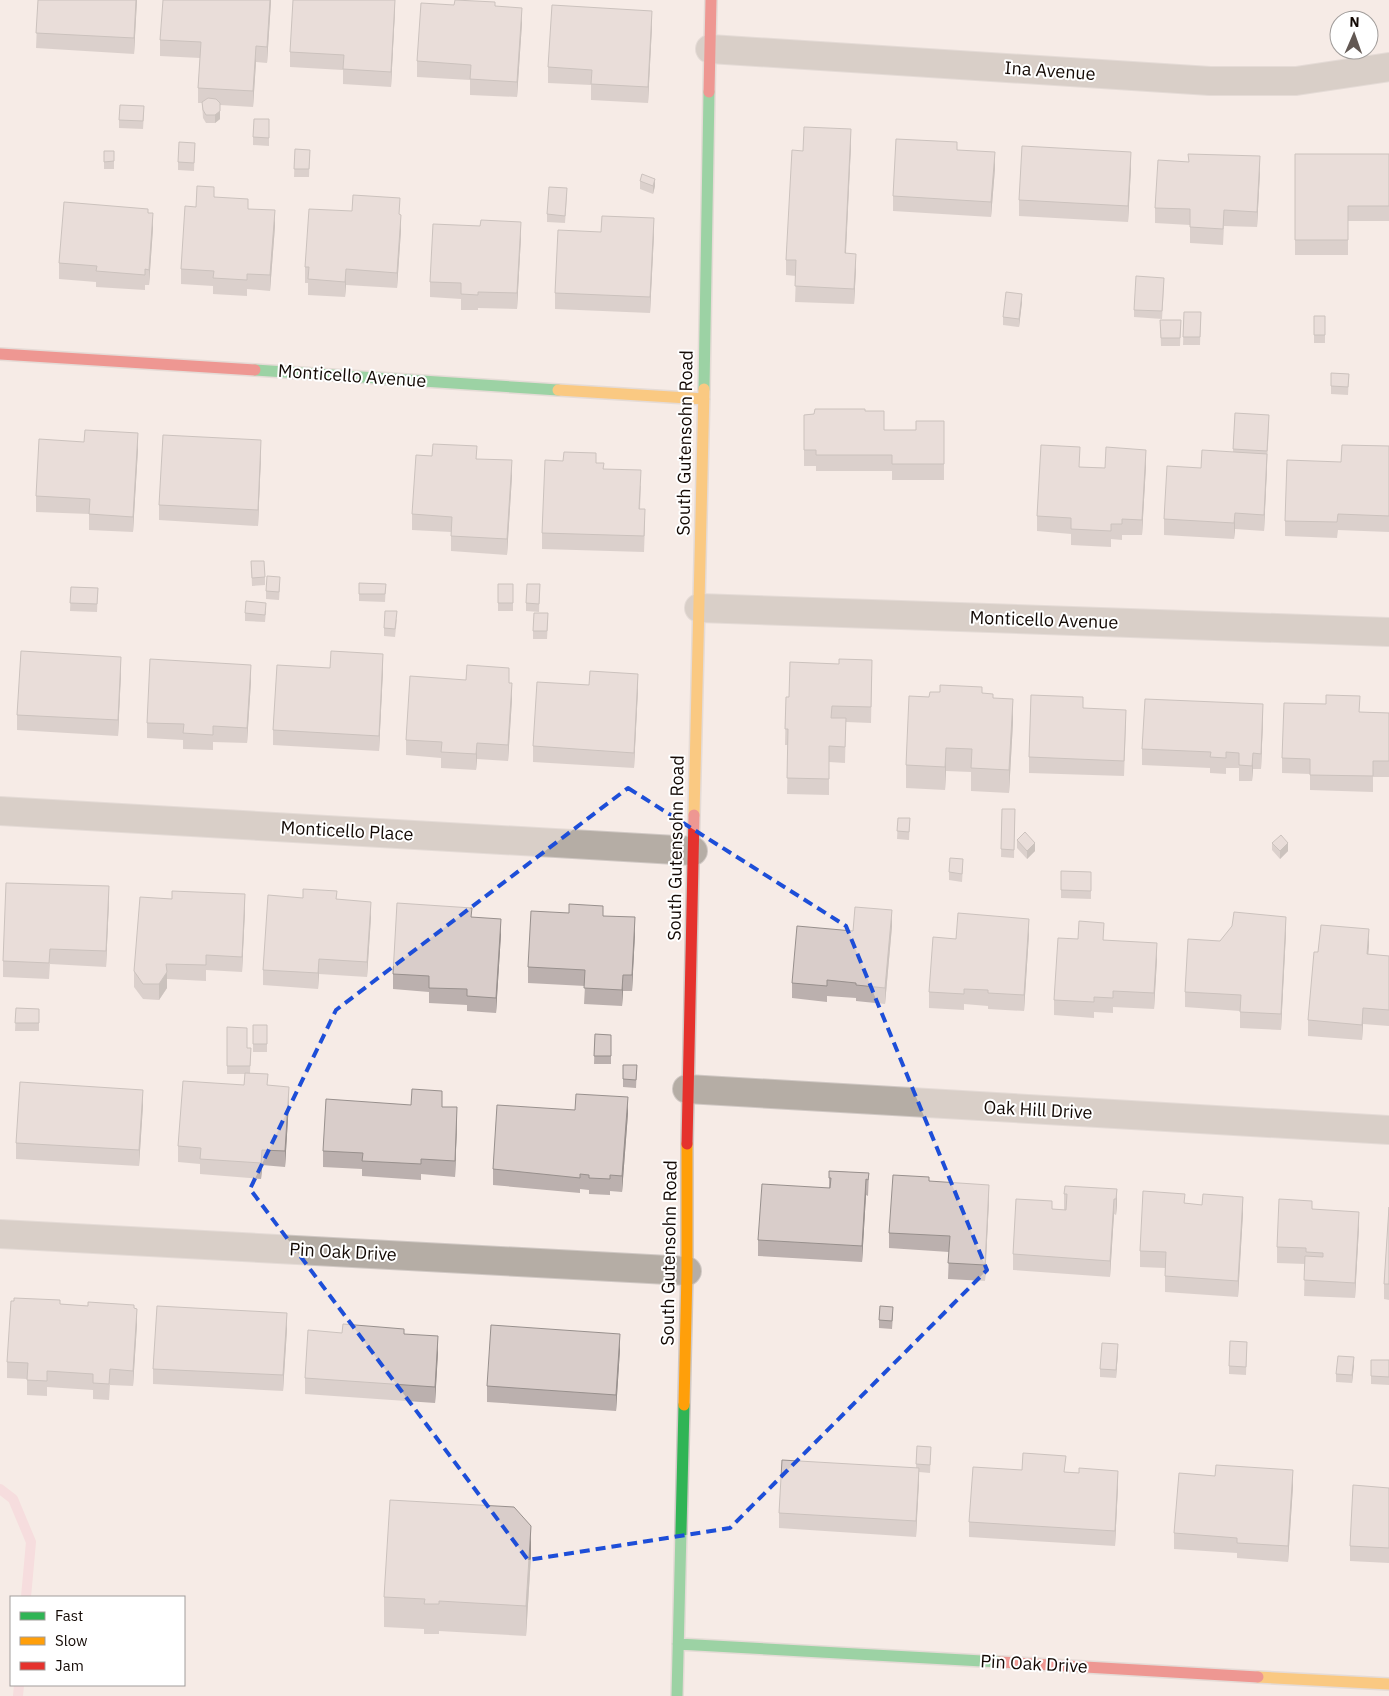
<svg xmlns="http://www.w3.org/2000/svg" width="1389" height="1696" font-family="'IBM Plex Sans',sans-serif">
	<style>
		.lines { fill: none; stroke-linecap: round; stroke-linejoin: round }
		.stream { stroke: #f7ccd4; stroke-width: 10 }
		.street-casing { stroke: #d0c8c4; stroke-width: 30 }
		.fast-casing { stroke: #d0c8c4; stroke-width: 14 }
		.slow-casing { stroke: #d0c8c4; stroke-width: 14 }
		.jam-casing { stroke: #d0c8c4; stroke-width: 14 }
		.street { stroke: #b5ada5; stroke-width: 28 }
		.fast { stroke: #30b455; stroke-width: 11 }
		.slow { stroke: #ff9f0a; stroke-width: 11 }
		.jam { stroke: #e5322d; stroke-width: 11 }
		.wall { fill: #bbb0ae }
		.shaded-wall { fill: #98908d }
		.building { fill: #d9cdca; stroke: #98908d }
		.marked { fill: none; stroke: #1d4ed8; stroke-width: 4; stroke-dasharray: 10 6; stroke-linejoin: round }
		.labels { text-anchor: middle; stroke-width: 4; stroke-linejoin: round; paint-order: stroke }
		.street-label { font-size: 18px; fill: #130904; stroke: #fff }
	</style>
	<rect width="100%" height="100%" fill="#f6ebe6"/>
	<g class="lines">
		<!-- stream -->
		<path class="stream" d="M0,1489l13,10 18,43 -5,55
			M18,1696l1,-11"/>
		<defs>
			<path id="street" d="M710,49l500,32h86l93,-14
				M699,608l690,24
				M0,811l693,40
				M687,1089l702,41
				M0,1234l687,37"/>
			<path id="fast" d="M255,370l303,20
				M704,389l5,-297
				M678,1644l322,18
				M677,1696l7,-291"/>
			<path id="slow" d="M558,390l146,9
				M694,815l10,-426
				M684,1405l3,-134v-127
				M1258,1677l131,7"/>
			<path id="jam" d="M709,92l2,-92
				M0,354l255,16
				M687,1144l7,-329
				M1000,1662l258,15"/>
		</defs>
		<!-- street casing -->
		<use href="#street" class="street-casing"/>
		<!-- fast casing -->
		<use href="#fast" class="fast-casing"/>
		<!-- slow casing -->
		<use href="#slow" class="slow-casing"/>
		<!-- jam casing -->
		<use href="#jam" class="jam-casing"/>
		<!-- street -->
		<use href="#street" class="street"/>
		<!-- fast -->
		<use href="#fast" class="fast"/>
		<!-- slow -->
		<use href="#slow" class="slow"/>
		<!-- jam -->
		<use href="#jam" class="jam"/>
	</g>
	<!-- wall -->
	<path class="wall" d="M38,0h99l-3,54 -98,-6z
		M271,0l-4,63 -11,-1 -3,45 -33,-2v14l-5,4h-9l-3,-5 -1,-15h-4v-15l2,-30 -40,-2v-16z
		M454,5l41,1 27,17 -5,74 -47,-2v-15l-53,-3v-16z
		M395,10l-4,77 -48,-3v-14l-53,-3v-15z
		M652,26l-4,77 -57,-3v-15l-43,-2v-16z
		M144,114l-1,15 -24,-1v-8z
		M269,119v27l-16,-1v-8z
		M195,143l-1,28 -16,-1v-8z
		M851,145l-5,108 10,16 -2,35 -59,-2 1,-26 -10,-1v-15l17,-109z
		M295,149l15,1 -1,27h-15z
		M104,151h10v18h-10z
		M1295,154h94v67h-41v34h-53z
		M995,168l-4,49 -98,-6v-15z
		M1131,168l-3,54 -109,-6v-16z
		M1260,172l-3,55 -33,-1 -1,19 -33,-2v-18l-35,-2v-15z
		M640,181l15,5 -2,8 -13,-5z
		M567,196l-2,27 -18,-1v-8z
		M214,197l34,12 27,17 -5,65 -23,-2v7l-34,-2v-8l-32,-2v-15l15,-62z
		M148,213l5,15 -4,57h-4v5l-49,-3v-5l-37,-3v-16z
		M400,214l1,16 -4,58 -51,-3 -1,12 -37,-2v-12h-3v-16z
		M480,226l41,11 -4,72 -39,-1v2h-17v-11l-31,-2v-15z
		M601,232l53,2 -4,79 -95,-4v-16z
		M1164,286l-2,33 -28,-2v-7z
		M1022,302l-3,25 -16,-2v-8z
		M1184,312h17l-1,33h-17z
		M1314,316h11v27h-11z
		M1160,320h21l-1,26h-19z
		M1331,373l18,1 -1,21 -17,-1z
		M865,411l19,19h32l28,-9v59h-52v-9h-76v-5h-12v-51z
		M1235,413l34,10 -5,108 -29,-2 -1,10 -70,-4v-16l69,-67z
		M84,442l54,7 -5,83 -44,-2v-16l-53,-2v-16z
		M1389,446v86l-51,-2 -1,8 -52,-2v-15l56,-59z
		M261,456l-3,70 -99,-6v-15z
		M477,459l35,17 -5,79 -56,-4v-19l-39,-2v-16z
		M596,463l8,6 37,17 -1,23 5,16 -1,27 -102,-3v-16z
		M1146,465l-4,70h-20v5l-11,-1v8l-40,-2v-11l-34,-3v-15l43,-49 25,1z
		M251,561l14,16v8l-13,1z
		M359,583l27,1 -1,18 -26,-1z
		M498,584h15v27h-15z
		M540,584l-1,28 -13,-1v-8z
		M280,585l-1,15 -13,-1v-8z
		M71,587l27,1 -1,24 -27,-1z
		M266,611l-1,11 -20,-1v-8z
		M397,619l-2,18 -11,-1v-8z
		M548,621l-1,18h-14v-8z
		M330,668l53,2 -4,81 -106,-6v-15z
		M121,673l-3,63 -101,-6v-15z
		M872,676l-1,47 -25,-1 -1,41 -16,-1v33l-42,-1 1,-49h-3l1,-48h3z
		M251,681l-4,62 -34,-1v8l-30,-1v-9l-36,-2v-15z
		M509,683l3,16 -4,62 -31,-2 -1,11 -35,-2v-10l-35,-3v-15z
		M638,689l-4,79 -101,-6v-16z
		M982,693l11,5 20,24 -4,71 -38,-2v-19l-25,-1 -1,19 -39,-2v-23l23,-68z
		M1083,708l43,17 -2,51 -95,-3v-16z
		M1360,712l29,1v64h-16v15l-63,-2v-16l-28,-1v-15z
		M1263,720l-2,49h-8l-1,12h-13v-13h-13v6l-16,-1v-5l-68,-3v-16z
		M1002,809h13l-1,49 -13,-1z
		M898,818h12l-1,22 -12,-1z
		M1017,840l18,11 -8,8 -10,-11z
		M1272,843l16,8 -8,8 -8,-9z
		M963,867l-1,15 -13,-2v-8z
		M1061,871l30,1v27l-30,-1z
		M337,899l34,18 -4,60 -48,-3 -1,15 -55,-4v-15z
		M109,901l-3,66 -56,-3 -1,15 -46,-2v-16z
		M245,910l-3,62 -36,-2v11l-39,-2v9l-8,12 -16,-1 -9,-12v-16z
		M603,916l32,17 -3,58h-9l-1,15 -38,-2 1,-18 -57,-3v-16z
		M472,917l29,17 -5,79 -29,-2v-6l-38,-2v-11l-36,-3v-15z
		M892,926l-7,78 -29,-3v-3l-29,-2v6l-35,-4v-15l61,-52z
		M1286,932l-5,98 -41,-2v-17l-55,-4v-15l35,-51z
		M1029,934l-5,77 -36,-2v-3l-24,-2v6l-35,-2v-16l27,-53z
		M1104,940l53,19 -3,50 -41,-2v6l-19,-1v6l-40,-3v-15z
		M1369,945l-1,9 21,2v70l-26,-2 -1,16 -54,-4v-16l10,-68z
		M16,1008l23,1v22h-24z
		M253,1025h14v27h-14z
		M227,1027l20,21h4l-1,25 39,29 -4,65 -23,-2 -1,14 -61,-5v-10l-22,-2v-16l66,-61 1,-11h-18z
		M595,1034l16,1v29h-17z
		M623,1065h14l-1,23 -13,-1z
		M143,1105l-4,61 -123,-7v-16z
		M442,1107l15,16 -2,54 -34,-3v6l-59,-4v-7l-39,-2v-16z
		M575,1110l53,3 -6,79 -12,-1v4l-21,-1v-4l-9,-1v4l-87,-8v-16z
		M829,1171l40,2 -1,23 -2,-1 -4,67 -104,-6v-16l71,-52z
		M929,1181l60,19 -4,81 -37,-2 1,-27 -60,-4v-15z
		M1117,1189v16l-1,10 -2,-1 -4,63 -97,-7v-16l39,-45 12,1v-16z
		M1185,1203l58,10 -5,84 -73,-5v-24l-25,-1v-16z
		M1389,1207v93l-5,-1v-15z
		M1312,1210l47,17 -4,71 -51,-2 1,-32 -28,-1v-16z
		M60,1304l28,2 46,2 3,16 -4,62 -23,-1 -1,15 -16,-1v-9l-46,-3v9l-20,-1v-16l-20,-1v-16z
		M893,1315l-1,14 -13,-1v-8z
		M287,1329l-4,62 -130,-7v-15z
		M342,1333l62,1 34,18 -3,51 -130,-9v-16z
		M1247,1342l-1,33 -17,-1v-8z
		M620,1349l-4,62 -129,-9v-16z
		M1118,1352l-2,26 -16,-1v-8z
		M1371,1360h18v25l-18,-1z
		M1354,1365l-2,18 -16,-1v-8z
		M917,1446l14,1 -1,26 -11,-1 -3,65 -137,-9v-15l137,-45z
		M1065,1472l14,1 39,13 -3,60 -146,-9v-15z
		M1293,1486l-5,76 -51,-4v-5l-63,-4v-16z
		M1389,1488v75l-39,-2v-15z
		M531,1556l-5,80 -87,-5v3h-15v-5l-40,-2v-30z"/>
	<!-- shaded-wall -->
	<path class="shaded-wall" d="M136,0h1l-3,54v-16z
		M270,0h1v2l-4,61v-16z
		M395,0v10l-4,77v-15z
		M522,8v15l-5,74v-15z
		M652,11v15l-4,77v-16z
		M256,46v16l-3,45v-16z
		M220,103v16l-5,4v-8z
		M851,129v16l-6,124v-16z
		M995,152v16l-4,49v-15z
		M1131,152v16l-3,54v-16z
		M1260,156v16l-3,55v-15z
		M655,179v7l-2,8v-8z
		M275,210v16l-5,65v-16z
		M153,213v15l-4,57v-15z
		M401,215v15l-4,58v-15z
		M654,218v16l-4,79v-16z
		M521,222v15l-4,72v-16z
		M856,254v15l-2,35v-15z
		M346,269v16l-1,12v-15z
		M1022,294v8l-3,25v-8z
		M138,433v16l-5,83v-15z
		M261,440v16l-3,70v-16z
		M1146,450v15l-4,70v-15z
		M1267,454v15l-3,62v-16z
		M512,460v16l-5,79v-16z
		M1235,513v16l-1,10v-16z
		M383,654v16l-4,81v-15z
		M121,657v16l-3,63v-16z
		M251,665v16l-4,62v-15z
		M638,674v15l-4,79v-15z
		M512,683v16l-4,62v-16z
		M1013,699v23l-4,71v-23z
		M1263,704v16l-2,49v-15z
		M477,743v16l-1,11v-16z
		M946,748v23l-1,19v-23z
		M1253,753v16l-1,12v-15z
		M1035,843v8l-8,8v-8z
		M1288,843v8l-8,8v-8z
		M109,886v15l-3,66v-16z
		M245,894v16l-3,62v-15z
		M371,902v15l-4,60v-15z
		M892,910v16l-7,78v-16z
		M635,917v16l-3,58v-16z
		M1286,917v15l-5,98v-16z
		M501,919v15l-5,79v-15z
		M1029,919v15l-5,77v-16z
		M1369,929v16l-2,25v-16z
		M1157,943v16l-3,50v-16z
		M319,959v15l-1,15v-16z
		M167,972v16l-8,12v-16z
		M623,975v16l-1,15v-16z
		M1363,1008v16l-1,16v-15z
		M289,1087v15l-4,65v-16z
		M143,1090v15l-4,61v-16z
		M628,1097v16l-6,79v-16z
		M457,1107v16l-2,54v-16z
		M262,1150v15l-1,14v-16z
		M866,1179v16l-4,67v-16z
		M989,1185v15l-4,81v-16z
		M1117,1189v16l-1,10v-16z
		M1243,1197v16l-5,84v-16z
		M1114,1199v15l-4,63v-16z
		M1359,1212v15l-4,71v-15z
		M137,1309v15l-4,62v-15z
		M287,1313v16l-4,62v-16z
		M620,1334v15l-4,62v-16z
		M438,1336v16l-3,51v-16z
		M1118,1344v8l-2,26v-8z
		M1354,1357v8l-2,18v-8z
		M919,1468v15l-3,54v-16z
		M1293,1470v16l-5,76v-16z
		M1118,1471v15l-3,60v-15z
		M531,1526v30l-5,80v-30z"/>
	<!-- building -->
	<path class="building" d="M38,0h98l-2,38 -98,-5z
		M163,0h107l-3,47 -11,-1 -3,45 -55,-3 3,-46 -41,-2z
		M293,0h102l-4,72 -48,-3 1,-14 -54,-3z
		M455,0l40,2v4l27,2 -5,74 -47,-3 1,-14 -54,-4 4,-58 33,2z
		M552,5l100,6 -4,76 -57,-3 1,-14 -44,-3z
		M208,98l8,1 4,4v8l-5,4h-9l-3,-5 -1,-8z
		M120,105l24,1 -1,15 -24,-1z
		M254,119h15v19l-16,-1z
		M804,127l47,2 -6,124 11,1 -2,35 -59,-3 1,-26h-10l6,-110 11,1z
		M896,139l61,3v8l38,2 -4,50 -98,-6z
		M179,142l16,1 -1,20 -16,-1z
		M1022,146l109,6 -3,54 -109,-6z
		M295,149l15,1 -1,19h-15z
		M104,151h10v10l-10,1z
		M1188,154l72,2 -3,56 -33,-2 -1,19 -33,-2v-18l-35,-1 3,-48 31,2z
		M1295,154h94v52h-41v34h-53z
		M642,174l13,5 -2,7 -13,-5z
		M197,186l17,1v10l34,2v10l27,1 -5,65 -23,-1v6l-34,-2 1,-7 -33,-2 4,-63 11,1z
		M549,187l18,1 -2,28 -18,-2z
		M353,195l47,3 -1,16 2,1 -4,58 -51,-4 -1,13 -37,-3 1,-12h-4l4,-58 43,2z
		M64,202l84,7v4h5l-4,57 -4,-1v6l-49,-4 1,-5 -38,-3z
		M602,216l52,2 -4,79 -95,-4 3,-63 43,2z
		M481,220l40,2 -4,71 -39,-1v3l-17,-1v-11l-31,-1 3,-58 47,2z
		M1136,276l28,2 -2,33 -28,-1z
		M1006,292l16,2 -3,25 -16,-2z
		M1184,312h17l-1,25h-17z
		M1314,316h11v19h-11z
		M1160,320h21l-1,18h-19z
		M1331,373l18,1 -1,13 -17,-1z
		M815,409h50v2h19v19h32v-9h28v43h-52v-9h-76v-5h-12v-35l10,-1z
		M1235,413l34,2 -2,36 -34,-2z
		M85,430l53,3 -5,84 -44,-3 1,-15 -54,-3 3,-57 45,3z
		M163,435l98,5 -3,70 -99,-5z
		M433,444l44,2 -1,13 36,1 -5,79 -56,-3 1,-19 -40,-3 4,-59 16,1z
		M1041,445l39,2 -1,20 26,1 1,-21 40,3 -4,70 -20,-1v5h-11v7l-40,-2v-11l-34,-2z
		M1342,445l47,1v70l-51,-2 -1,8 -52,-1 2,-61 54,2z
		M1202,450l65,4 -3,61 -29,-2 -1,10 -70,-4 3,-53 34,2z
		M564,452l32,1v10h8l-1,6 38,1 -2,39h6l-1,27 -102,-3 3,-73 18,1z
		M251,561h13l1,16 -13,1z
		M267,576l13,1 -1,15 -13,-1z
		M359,583l27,1 -1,10h-26z
		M498,584h15v19h-15z
		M527,584h13l-1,20 -13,-1z
		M71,587l27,1 -1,16 -27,-1z
		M246,601l20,2 -1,12 -20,-2z
		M385,611h12l-2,18 -11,-1z
		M534,613h14l-1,18h-14z
		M21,651l100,6 -3,63 -101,-5z
		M331,651l52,3 -4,82 -106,-6 4,-65 53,3z
		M150,659l101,6 -4,63 -34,-2v9l-30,-2 1,-9 -37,-1z
		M839,659l33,1 -1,47 -39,-1 -1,12h15l-1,29 -16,-1v33l-42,-1 1,-49h-3l1,-32h3l1,-35 49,2z
		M467,665l42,3v15h3l-4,62 -31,-2 -1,11 -35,-2 1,-10 -36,-2 4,-64 56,4z
		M590,671l48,3 -4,79 -101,-7 4,-64 52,3z
		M940,685l42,2v6l11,1v4l20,1 -4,71 -38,-2 1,-19 -26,-1 -1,19 -39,-2 3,-69 20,1 1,-5h10z
		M1031,695l52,2v11l43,2 -2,51 -95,-4z
		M1326,695l34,1 -1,16 30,1v48h-16v15l-63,-1v-16l-28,-1 2,-55 42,1z
		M1145,699l118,5 -2,50 -8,-1 -1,13 -13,-1v-12l-13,-1v6l-16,-1 1,-5 -69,-3z
		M1002,809h13l-1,41 -13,-1z
		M898,818h12l-1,14 -12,-1z
		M1025,832l10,11 -8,8 -10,-11z
		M1281,835l7,8 -8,8 -8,-8z
		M950,858l13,1 -1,15 -13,-2z
		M1061,871l30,1v19l-30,-1z
		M6,883l103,3 -3,65 -56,-2 -1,14 -46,-2z
		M303,889l34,2 -1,8 35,3 -4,60 -48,-3 -1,14 -55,-3 5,-75 35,3z
		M172,891l73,3 -3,63 -36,-2v10l-40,-1 1,8 -8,12h-16l-9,-13 6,-74 32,2z
		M397,903l75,5 -1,9 30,2 -5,79 -29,-2v-7l-38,-1v-12l-36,-2z
		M569,904l34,2v10l32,1 -3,58h-9l-1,15 -38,-2 1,-18 -57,-3 3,-56 38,2z
		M855,907l37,3 -7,78 -29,-3v-2l-29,-3v6l-35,-3 5,-57 56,5z
		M1234,912l52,5 -5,97 -41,-2 1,-17 -56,-3 3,-53 32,2 12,-15z
		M958,913l71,6 -5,76 -36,-2v-3l-24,-1v5l-35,-2 4,-55 23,2z
		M1079,921l25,2 -1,17 54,3 -3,50 -41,-2v7l-19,-1v5l-40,-2 4,-62 20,1z
		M1321,925l48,4 -2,25 22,2v54l-26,-2 -1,17 -54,-5 6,-68h4z
		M16,1008l23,1v14h-24z
		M253,1025h14v19h-14z
		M227,1027l20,1v20h4l-1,18h-23z
		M595,1034l16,1v21h-17z
		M623,1065h14l-1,15 -13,-1z
		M245,1073l23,1 -1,11 22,2 -4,64 -23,-1 -1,13 -61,-4 1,-11 -23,-2 5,-65 61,4z
		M20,1082l123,8 -4,60 -123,-7z
		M412,1089l30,2v16h15l-2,54 -34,-2v5l-59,-3 1,-8 -40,-2 3,-52 85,6z
		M576,1094l52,3 -6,79 -12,-1v4l-21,-1v-3l-9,-1v4l-87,-9 4,-64 78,5z
		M829,1171l40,2 -1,7 -2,-1 -4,67 -104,-6 4,-56 68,4 1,-10h-2z
		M893,1175l36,2v4l60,4 -4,80 -37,-2 2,-27 -61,-3z
		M1065,1186l52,3 -1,10h-2l-4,62 -97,-7 3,-55 36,2v8l14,1 1,-16h-3z
		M1143,1191l42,3 -1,9 18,2 1,-11 40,3 -5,84 -73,-5 1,-24 -26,-1z
		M1279,1199l33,2v8l47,3 -4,71 -51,-3 1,-24 18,1v-4l-17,-1v-4l-29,-1z
		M1389,1207v77h-5z
		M14,1298l46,2v4l28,2v-4l46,3v3l3,1 -4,62 -23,-2 -1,15 -16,-1v-9l-46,-3v10l-20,-1 1,-17 -21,-1 4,-61h3z
		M157,1306l130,7 -4,62 -130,-6z
		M880,1306l13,1 -1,14 -13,-1z
		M343,1324l61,5v5l34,2 -3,51 -130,-9 3,-48 34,3z
		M491,1325l129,9 -4,61 -129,-9z
		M1230,1341l17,1 -1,25 -17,-1z
		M1102,1343l16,1 -2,26 -16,-1z
		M1338,1356l16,1 -2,18 -16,-1z
		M1371,1360h18v17l-18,-1z
		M917,1446l14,1 -1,18 -14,-1z
		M1023,1453l43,3 -2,16 15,1v-5l39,3 -3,60 -146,-9 4,-55 49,3z
		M782,1460l137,8 -3,53 -137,-8z
		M1216,1465l77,5 -5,76 -51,-3v-5l-63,-5 5,-60 36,3z
		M1353,1485l36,3v60l-39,-2z
		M390,1500l124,7 17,19 -5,80 -87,-5v3h-15l1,-5 -41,-2z"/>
	<!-- marked area -->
	<path d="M0 0H1389V1696H0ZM628,788l218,138 141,344 -257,258 -202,32 -278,-371 86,-179z" fill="#f6ebe6" fill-opacity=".55" fill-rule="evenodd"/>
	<path class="marked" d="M628,788l218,138 141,344 -257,258 -202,32 -278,-371 86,-179z"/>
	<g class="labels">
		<!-- street labels -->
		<g class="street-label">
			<text transform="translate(1050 71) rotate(4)" y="6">Ina Avenue</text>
			<text transform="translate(352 376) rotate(4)" y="6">Monticello Avenue</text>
			<text transform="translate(685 443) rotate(-89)" y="6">South Gutensohn Road</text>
			<text transform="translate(1044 620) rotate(2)" y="6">Monticello Avenue</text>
			<text transform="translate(347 831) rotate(3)" y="6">Monticello Place</text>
			<text transform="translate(676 848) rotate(-89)" y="6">South Gutensohn Road</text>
			<text transform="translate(1038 1110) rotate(3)" y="6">Oak Hill Drive</text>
			<text transform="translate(343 1252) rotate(3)" y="6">Pin Oak Drive</text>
			<text transform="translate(669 1253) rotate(-89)" y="6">South Gutensohn Road</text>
			<text transform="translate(1034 1664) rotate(3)" y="6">Pin Oak Drive</text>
		</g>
	</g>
	<!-- legend -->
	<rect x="10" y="1596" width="175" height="90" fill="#ffffff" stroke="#a19d9b"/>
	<rect x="20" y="1612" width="25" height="8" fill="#30b455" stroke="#a19d9b"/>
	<text x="55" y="1621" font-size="15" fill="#130904">Fast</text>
	<rect x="20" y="1637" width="25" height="8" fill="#ff9f0a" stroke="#a19d9b"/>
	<text x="55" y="1646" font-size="15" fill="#130904">Slow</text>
	<rect x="20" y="1662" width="25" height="8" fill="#e5322d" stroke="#a19d9b"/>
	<text x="55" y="1671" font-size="15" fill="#130904">Jam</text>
	<!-- north arrow -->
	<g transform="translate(1354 35) rotate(2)"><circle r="24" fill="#ffffff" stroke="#a19d9b"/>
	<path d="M0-4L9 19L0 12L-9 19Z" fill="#625853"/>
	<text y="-8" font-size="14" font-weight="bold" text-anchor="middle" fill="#130904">N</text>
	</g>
</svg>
